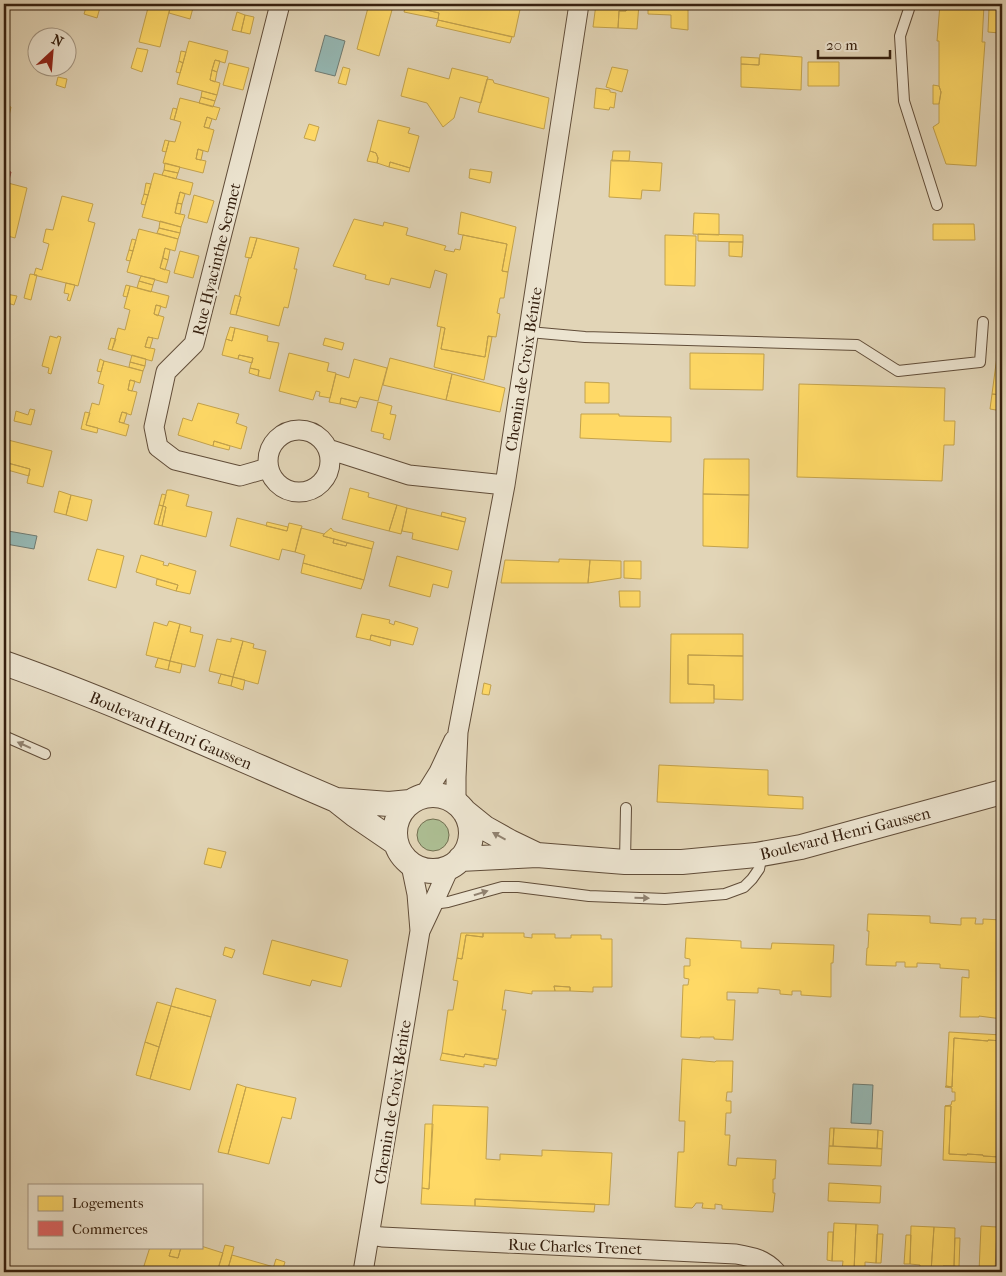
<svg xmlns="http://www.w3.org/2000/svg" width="1006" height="1276" font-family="'IM FELL French Canon',serif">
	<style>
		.green { fill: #adbe93; stroke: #726f51 }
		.water { fill: #95b8b4; stroke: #6f7b72 }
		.homes { fill: #ffd966; stroke: #c3a24c }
		.shops { fill: #e06666; stroke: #ad514c }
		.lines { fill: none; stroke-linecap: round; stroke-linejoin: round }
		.service-casing { stroke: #614d39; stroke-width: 12 }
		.minor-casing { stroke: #614d39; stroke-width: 21 }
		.tertiary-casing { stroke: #614d39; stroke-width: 26 }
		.service { stroke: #ece4d0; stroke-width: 10 }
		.minor { stroke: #ece4d0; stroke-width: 19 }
		.tertiary { stroke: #ece4d0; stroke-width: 24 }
		.oneway { fill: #918270 }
		.labels { text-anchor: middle; stroke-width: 5; stroke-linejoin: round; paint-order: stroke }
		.street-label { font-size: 16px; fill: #36200f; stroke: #ece4d0 }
	</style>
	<rect width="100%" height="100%" fill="#e2d5b7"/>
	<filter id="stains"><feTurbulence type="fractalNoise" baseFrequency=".004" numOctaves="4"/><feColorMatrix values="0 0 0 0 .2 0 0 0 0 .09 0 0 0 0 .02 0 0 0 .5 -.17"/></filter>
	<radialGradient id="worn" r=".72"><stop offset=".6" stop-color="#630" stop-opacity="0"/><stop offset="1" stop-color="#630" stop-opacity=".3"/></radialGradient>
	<!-- green -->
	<path class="green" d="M417 835a16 16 0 1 1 32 0a16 16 0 1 1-32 0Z"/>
	<!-- water -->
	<path class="water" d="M325,35l20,6 -10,35 -20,-5z
		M8,531l29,5 -3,13 -28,-5z
		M853,1084l20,1 -2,39 -20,-1z"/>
	<!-- homes -->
	<path class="homes" d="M87,4h14l-4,14 -13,-4z
		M149,4h22l-11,43 -21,-5z
		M171,4h23l-4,15 -21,-6z
		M369,4h22l-1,5 2,1 -13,46 -22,-7z
		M393,4h109l-1,1 9,2 1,-3 10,1 -7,32 -76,-17 1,-7 -35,-8 -1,4 -10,-3z
		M596,4h31l-1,7h-7l-1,17 -25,-1z
		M627,4h61v26l-17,-2v-13l-23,-1v-9l-9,-1 -2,25 -19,-1 1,-17h7z
		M940,4l44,1 -2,37h3l-9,124 -30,-2 -13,-37 6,-4v-19l2,-12 -2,-6v-45h-2z
		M406,5l33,8 -1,6 -34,-7z
		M989,8l11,1 -1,24 -11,-1z
		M237,12l8,3 -4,17 -9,-2z
		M245,15l9,2 -4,17 -9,-2z
		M438,20l74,17 -2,6 -74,-17z
		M189,41l39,10 -3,12 -10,-3 -3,10 -2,10 10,3 -3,12 -40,-11z
		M137,48l11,2 -6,22 -11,-4z
		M181,51l5,1 -3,11 -4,-2z
		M760,54l42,3 -1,33 -60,-3v-23l18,1z
		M741,57l18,1v7l-18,-1z
		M215,60l5,1 -3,11 -5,-2z
		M179,61l4,2 -3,10 -4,-1z
		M808,62h31v24h-31z
		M229,63l20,5 -6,22 -20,-5z
		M343,67l7,2 -4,16 -8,-2z
		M612,67l16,3 -6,22 -16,-5z
		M408,68l41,11 3,-11 36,9 -7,26 -21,-6 -6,21 -11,9 -16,-24 -26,-7z
		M212,70l5,2 -2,10 -5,-2z
		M58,77l9,2 -2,9 -9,-3z
		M487,79l6,1 1,3 55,15 -5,31 -66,-17z
		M933,85l6,1 2,6 -2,12h-6z
		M596,88l14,2v2l6,1 -2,15 -4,-1 -1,3 -15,-2z
		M202,91l15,4 -2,6 -14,-4z
		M201,97l14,4 -2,6 -14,-4z
		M180,98l40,10 -4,12 -9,-3 -3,10 10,3 -6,22 -10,-3 -2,10 10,2 -3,12 -40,-10 6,-22 6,1 6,-20 -7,-2z
		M4,105l7,2 -5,23 -2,-1z
		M173,108l4,1 -3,11 -4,-1z
		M207,117l5,2 -3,9 -5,-1z
		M378,120l32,8 -2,5 11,3 -9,32 -20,-6 -1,5 -12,-4 1,-5 -2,-5 -6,-2z
		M309,124l10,3 -4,14 -11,-3z
		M165,140l4,1 -3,11 -4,-1z
		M198,149l5,2 -2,9 -5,-1z
		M370,151l6,2 2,5 -1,5 -10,-2z
		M613,151h17l-1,10h-17z
		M611,160l51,3 -2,28 -18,-1 -1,9 -32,-2z
		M390,162l20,6 -1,4 -20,-5z
		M165,163l15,4 -2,6 -14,-3z
		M470,169l22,3 -2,11 -21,-5z
		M164,170l14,3 -2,6 -14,-4z
		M154,173l39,10 -3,12 -10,-3 -5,21 10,2 -4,12 -39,-10z
		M8,183l19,5 -12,50 -11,-3v-34z
		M146,183l5,1 -3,11 -4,-1z
		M180,192l5,2 -3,10 -5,-1z
		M144,194l4,1 -3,10 -4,-1z
		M194,195l20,6 -7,22 -19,-5z
		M62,196l31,8 -5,17 7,2 -17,63 -44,-11 2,-7 6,2 7,-26 -6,-2 3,-13 7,1z
		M177,203l5,1 -2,10 -5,-1z
		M461,212l55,15 -8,45 -6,-1 5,-27 -49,-10z
		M694,213l25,1v21l-26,-1z
		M354,219l29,7 1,-4 24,6 -2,7 40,11 -2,4 10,2 1,-3 5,1 3,-15 44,9 -5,27 6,1 -4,26h-4l-3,15 3,1 -4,23 -8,-1 -3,21 -44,-8 4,-21 -8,-2 10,-52 -12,-4 -5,18 -39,-10 -2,7 -24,-6 1,-4 -33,-9z
		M160,221l21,6 -1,6 -21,-5z
		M933,224h41l1,16h-42z
		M159,228l21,5 -2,6 -21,-6z
		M139,229l39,10 -3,12 -10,-3 -5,20 10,3 -3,12 -40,-11z
		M698,234l45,1v7l-45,-1z
		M665,235l31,1 -1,50 -30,-1z
		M250,237l7,1 -6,20 -6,-1z
		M257,238l42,10 -5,21h3l-9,39 -4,-1 -5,19 -43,-11 5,-18 -2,-1 10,-38h2z
		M132,239l4,1 -3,11 -4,-1z
		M729,242h14l-1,15 -13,-1z
		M165,248l5,2 -2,10 -5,-2z
		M129,250l4,1 -3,10 -4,-1z
		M180,251l19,5 -6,22 -19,-5z
		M163,258l5,2 -3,10 -5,-2z
		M30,274l7,1 -6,25 -7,-2z
		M141,276l14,3 -2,6 -14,-4z
		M139,281l14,4 -2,7 -14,-4z
		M66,283l9,2 -5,16 -3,-1 2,-6 -5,-1z
		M126,285l4,1 -3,11 -4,-1z
		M130,286l39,10 -3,12 -10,-3 -2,9 10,3 -6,22 -10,-2 -3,10 10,2 -3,12 -40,-11 6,-22 7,2 5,-20 -6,-2z
		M6,294l11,2 -3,9 -10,-3z
		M235,295l6,2 -5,18 -6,-1z
		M156,305l5,1 -3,10 -4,-2z
		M1001,326l1,1v14h-3z
		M230,327l5,1 -3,13 -6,-2z
		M441,327l4,1 -4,21 44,8 3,-21 4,1 -8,43 -50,-13z
		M235,328l33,8 -1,5 12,2 -9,36 -12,-3 1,-6 -9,-2 3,-10 -14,-3 -1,4 -16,-4 4,-16 6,2z
		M50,336l7,2 1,-2 3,1 -10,37 -3,-1 1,-5 -7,-2z
		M148,337l5,1 -3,10 -5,-1z
		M111,338l5,1 -4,11 -4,-1z
		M325,338l19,5 -2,7 -19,-5z
		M999,341h3v54l-10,-1z
		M289,353l40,10 -2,8 9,2 -6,25 -11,-2 1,-4 -4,-1 -3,9 -34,-9z
		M690,353l74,1 -1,36 -73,-1z
		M132,355l14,4 -1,7 -15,-4z
		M239,355l14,3 -1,5 -14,-4z
		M390,358l62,16 -6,26 -63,-15z
		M100,359l4,2 -3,11 -4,-1z
		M354,359l33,9 -9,33 -18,-4 -2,5 -17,-4 -1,6 -11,-2 7,-28 13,4z
		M104,361l39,10 -3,12 -10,-3 -2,10 9,2 -6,23 -9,-3 -3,10 10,3 -3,11 -40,-11 6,-22 7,2 5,-20 -6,-2z
		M130,362l15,4 -2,5 -14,-4z
		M250,368l9,2 -1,6 -9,-3z
		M452,374l53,14 -5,24 -54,-12z
		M130,380l5,1 -3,10 -4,-1z
		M585,382l24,1v20h-24z
		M799,384l146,4 -1,33h11l-1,24h-10l-2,36 -145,-4z
		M992,394l10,1v16l-12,-2z
		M341,398l17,4 -2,6 -16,-4z
		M378,402l14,4 -2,8 6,1 -6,25 -7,-2 1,-4 -13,-3z
		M198,403l41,11 -3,9 11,4 -6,22 -27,-8 -1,5 -35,-11 5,-17 9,3z
		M30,409l5,1 -4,15 -17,-4 2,-10 12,4z
		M85,412l5,1 -4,12 12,3 -1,5 -16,-4z
		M122,412l5,1 -3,10 -5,-1z
		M581,414h38v2l52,1v25l-91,-4z
		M4,439l48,12 -9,36 -16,-4 3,-14 -26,-7z
		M214,441l16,5 -1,4 -16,-4z
		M704,459h45v36l-46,-1z
		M4,462l26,7 -1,7 -25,-7z
		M350,488l19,5 -1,4 29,8 -8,26 -47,-12z
		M167,490h4l18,5 -3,11 26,6 -6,25 -44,-11 4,-19 -3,-1z
		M59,491l12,4 -5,20 -12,-3z
		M162,494l4,1 -3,11 -4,-1z
		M703,494l46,1 -1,53 -45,-2z
		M71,495l21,5 -5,21 -21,-6z
		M159,505l4,1 -5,19 -4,-1z
		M397,505l10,3 -6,26 -12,-3z
		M163,506l3,1 -4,19 -4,-1z
		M407,508l58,14 -7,28 -46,-11 1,-6 -11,-2z
		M442,512l24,6 -1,4 -24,-6z
		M237,518l50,13 2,-8 13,3 -7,26 -13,-3 -3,11 -49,-14z
		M267,522l21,5 -1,4 -21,-5z
		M301,528l23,6 -1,2 11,3 -1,4 13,3 1,-3 25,6 -8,31 -61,-17 2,-8 -10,-3z
		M331,528l2,3 41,11 -2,7 -49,-13 1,-2z
		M334,539l13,4 -1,3 -13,-3z
		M97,549l27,7 -8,32 -28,-8z
		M141,555l23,7 -1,3 5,1 1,-3 27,8 -6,23 -14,-3 2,-6 -42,-13z
		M397,556l55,15 -4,17 -15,-4 -3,13 -41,-11z
		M559,559l31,1 -2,23h-87l4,-23 54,2z
		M590,560l31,1v17l-33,5z
		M624,561h17v18l-17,-1z
		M303,563l61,17 -3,9 -60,-16z
		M157,579l21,6 -2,6 -20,-6z
		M619,591h21v16h-20z
		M362,614l28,6 -1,3 5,2 1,-4 23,7 -5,17 -42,-10 -1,5 -14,-3z
		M169,621l11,3 -10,37 -24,-6 8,-33 13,4z
		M180,624l11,3 -1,5 13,3 -8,32 -25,-6z
		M671,634h72v22l-55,-1v29l26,1v18h-44z
		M371,635l20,5 -1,6 -20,-6z
		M231,638l12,3 -10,36 -24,-6 8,-32 14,3z
		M243,641l11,3 -1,4 13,3 -8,33 -25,-7z
		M688,655l55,1v44l-29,-1v-14l-26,-1z
		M158,658l12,3 -2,9 -13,-3z
		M170,661l12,3 -2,9 -12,-3z
		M221,674l12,3 -2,9 -13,-3z
		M233,677l12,3 -2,10 -12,-4z
		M484,683l7,2 -2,10 -7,-1z
		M659,765l109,5v25l35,2v12l-146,-7z
		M208,848l18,4 -5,16 -17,-4z
		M868,914l62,2v7l31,2v-7h15l-1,6h8v-5l19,1v99l-23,-3v1h-19l2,-40 7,1v-8l-29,-2v-4l-23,-1v4h-12v-5h-9v4l-30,-1 1,-17h1l1,-17h-2z
		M461,933h22v4l-17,-2 -4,24 -5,-1z
		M483,933h41v4l8,1v-4h23v4h16v-3h30v4h11v48h-19v5l-23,-1v-4l-16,-1 1,5h-23v3l-27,-4 -3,20h4l-8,49 -33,-5 -1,3 -22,-4 6,-43h5l5,-29 -5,-1 4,-22 5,1 4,-24 17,2z
		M686,938l55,3v7l30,1 1,-6 62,2 -1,18h-2v34l-30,-2v-4h-9v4l-12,-1v-4l-22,-2v5l-31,-1v8h8l-2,40 -19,-1v-2h-14v1l-19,-1 2,-52h5l1,-6 -5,-1v-12h6v-7l-5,-1v-4z
		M272,940l76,20 -7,27 -29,-7 -2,6 -47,-12z
		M225,947l10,3 -3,8 -9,-3z
		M554,986l16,1v4h-15z
		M176,988l40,12 -5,17 -40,-11z
		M157,1002l14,4 -12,41 -14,-5z
		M171,1006l40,11 -21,73 -40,-11z
		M949,1032l53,3v6l-14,-1v1l-34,-3 -2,49 -6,-1z
		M954,1038l34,3v-1l14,1v83l-2,33 -17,-1v-1l-16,-1v1l-18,-1 2,-48h-6l6,-1 1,-4h3v-9h-3v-4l-7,-1 1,-1 6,1z
		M145,1042l14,5 -9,32 -14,-4z
		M442,1053l22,4 1,-3 32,6 -1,6 -12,-2v3l-44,-7z
		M682,1059l33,3 1,-1h17l-1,31h-5l-1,9h5v12h-5l-1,22h5l-2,30 8,1 1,-8 39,2 -1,19h-2v14h2l-2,19 -51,-3v-4l-7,-1v5l-13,-1 1,-5h-7l-2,3 -2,2 -17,-1 3,-55h6l1,-31h-6z
		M237,1084l9,3 -18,67 -10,-2z
		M246,1087l50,11 -5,21 -9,-2 -13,47 -41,-10z
		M433,1105l55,2 -2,52 14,1v-6l42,2v-6l70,3 -3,52 -134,-6v7l-54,-2 1,-16 7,1z
		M945,1106h6l-2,48 18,1v-1l16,1v1l17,1 2,-33v39l-59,-3z
		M425,1124h8l-4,65 -7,-1z
		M830,1128h4l-1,18h-4z
		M834,1128l44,2 -1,18 -44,-2z
		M878,1130l5,1 -1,18 -5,-1z
		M829,1146l53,3 -1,17 -53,-2z
		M829,1183l52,3 -1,17 -52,-2z
		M475,1199l120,5 -1,8 -119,-6z
		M834,1223l22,1 -2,47 -12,-1 1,-9h-11z
		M856,1224l22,1 -2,38 -11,-1v9h-11z
		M911,1226l23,1 -3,45h-11v-7l-10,-1z
		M981,1226l16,1 -2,45h-16z
		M934,1227l21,1 -1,38h-11v6h-12z
		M828,1232h5l-1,29 -5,-1z
		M877,1234h6l-2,29h-5z
		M906,1235h5l-1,29h-6z
		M955,1238h5l-1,29 -5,-1z
		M225,1245l9,2 -7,25h-4l1,-1 -6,-2z
		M201,1246l22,7 -5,16 6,2 -1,1h1h-82l8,-25h22l-3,9 9,2 3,-11h20z
		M172,1247h9l-3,11 -9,-2z
		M232,1255l42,12 -2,5h-45z
		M276,1259l9,3 -3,10h-10z"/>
	<!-- shops -->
	<path class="shops" d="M4,170l7,2 -7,29z"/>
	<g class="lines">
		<defs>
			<path id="service" d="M909,4v5l-9,27 4,65 33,104
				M529,332l56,5 272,8 41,26 82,-9 3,-40
				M4,736l41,18
				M625,862l1,-54
				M433,904l15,-2 54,-15h16l71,9 76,3 60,-5 19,-7 8,-8 7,-10 3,-15"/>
			<path id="minor" d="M268 461a31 31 0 1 1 62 0a31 31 0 1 1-62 0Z
				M328,449l81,26 96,10
				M268,468l-28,8 -65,-16 -17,-13 -4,-20 12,-55 28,-28 86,-340
				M424,796l15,-24 15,-32
				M456,803v-26l2,-45 47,-247 74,-481
				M420,931l16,-34 13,-29
				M370,1235l12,2 354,17c17,3 28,5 40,18
				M363,1272l57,-341 -3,-37 -6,-29"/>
			<path id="tertiary" d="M4,663c113,40 222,90 332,137l19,15 41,28
				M395 833a38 38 0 1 1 76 0a38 38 0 1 1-76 0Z
				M336,800l53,4 21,-2
				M464,811l21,17 25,14 25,12
				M460,859l77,-4 88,7h57l74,-7 45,-8 201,-55"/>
		</defs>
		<!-- service casing -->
		<use href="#service" class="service-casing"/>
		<!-- minor casing -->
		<use href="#minor" class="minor-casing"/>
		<!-- tertiary casing -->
		<use href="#tertiary" class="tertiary-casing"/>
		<!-- service -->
		<use href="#service" class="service"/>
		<!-- minor -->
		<use href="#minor" class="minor"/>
		<!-- tertiary -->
		<use href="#tertiary" class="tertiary"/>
	</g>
	<!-- one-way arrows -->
	<defs><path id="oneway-solid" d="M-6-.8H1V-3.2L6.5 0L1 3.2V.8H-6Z" transform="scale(1.25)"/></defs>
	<g class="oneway">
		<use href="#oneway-solid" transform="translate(24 745) rotate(-156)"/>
		<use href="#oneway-solid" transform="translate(499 836) rotate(-151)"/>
		<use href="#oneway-solid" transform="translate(481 893) rotate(-17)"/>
		<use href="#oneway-solid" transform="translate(642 898) rotate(2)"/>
	</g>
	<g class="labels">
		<!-- street labels -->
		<g class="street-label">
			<text transform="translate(216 259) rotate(-76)" y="6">Rue Hyacinthe Sermet</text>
			<text transform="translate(523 369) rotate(-81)" y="6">Chemin de Croix Bénite</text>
			<text transform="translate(171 730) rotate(23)" y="6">Boulevard Henri Gaussen</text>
			<text transform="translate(845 833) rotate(-14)" y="6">Boulevard Henri Gaussen</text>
			<text transform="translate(392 1102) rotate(-81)" y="6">Chemin de Croix Bénite</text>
			<text transform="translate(575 1246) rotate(2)" y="6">Rue Charles Trenet</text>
		</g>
	</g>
	<!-- margin -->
	<rect width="1006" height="1276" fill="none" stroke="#e2d5b7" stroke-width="20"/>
	<rect x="5" y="5" width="996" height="1266" fill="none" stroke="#36200f" stroke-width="2.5"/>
	<rect x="10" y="10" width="986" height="1256" fill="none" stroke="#36200f"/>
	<!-- legend -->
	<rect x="28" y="1184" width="175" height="65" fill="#ece4d0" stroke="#a39683"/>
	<rect x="38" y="1196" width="25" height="15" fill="#ffd966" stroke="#a39683"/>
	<text x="72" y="1208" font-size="15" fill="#36200f">Logements</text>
	<rect x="38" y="1221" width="25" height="15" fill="#e06666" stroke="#a39683"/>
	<text x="72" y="1234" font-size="15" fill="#36200f">Commerces</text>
	<!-- north arrow -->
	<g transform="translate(52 52) rotate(26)"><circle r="24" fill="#ece4d0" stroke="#a39683"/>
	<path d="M0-4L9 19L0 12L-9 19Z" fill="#8f2418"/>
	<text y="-8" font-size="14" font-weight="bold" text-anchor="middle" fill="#36200f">N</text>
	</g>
	<!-- scale -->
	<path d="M818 50v8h72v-8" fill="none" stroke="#36200f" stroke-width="2.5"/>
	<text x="826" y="50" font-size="15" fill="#36200f" stroke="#ece4d0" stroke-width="4" paint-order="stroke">20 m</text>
	<rect width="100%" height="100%" filter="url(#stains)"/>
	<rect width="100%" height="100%" fill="url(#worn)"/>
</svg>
